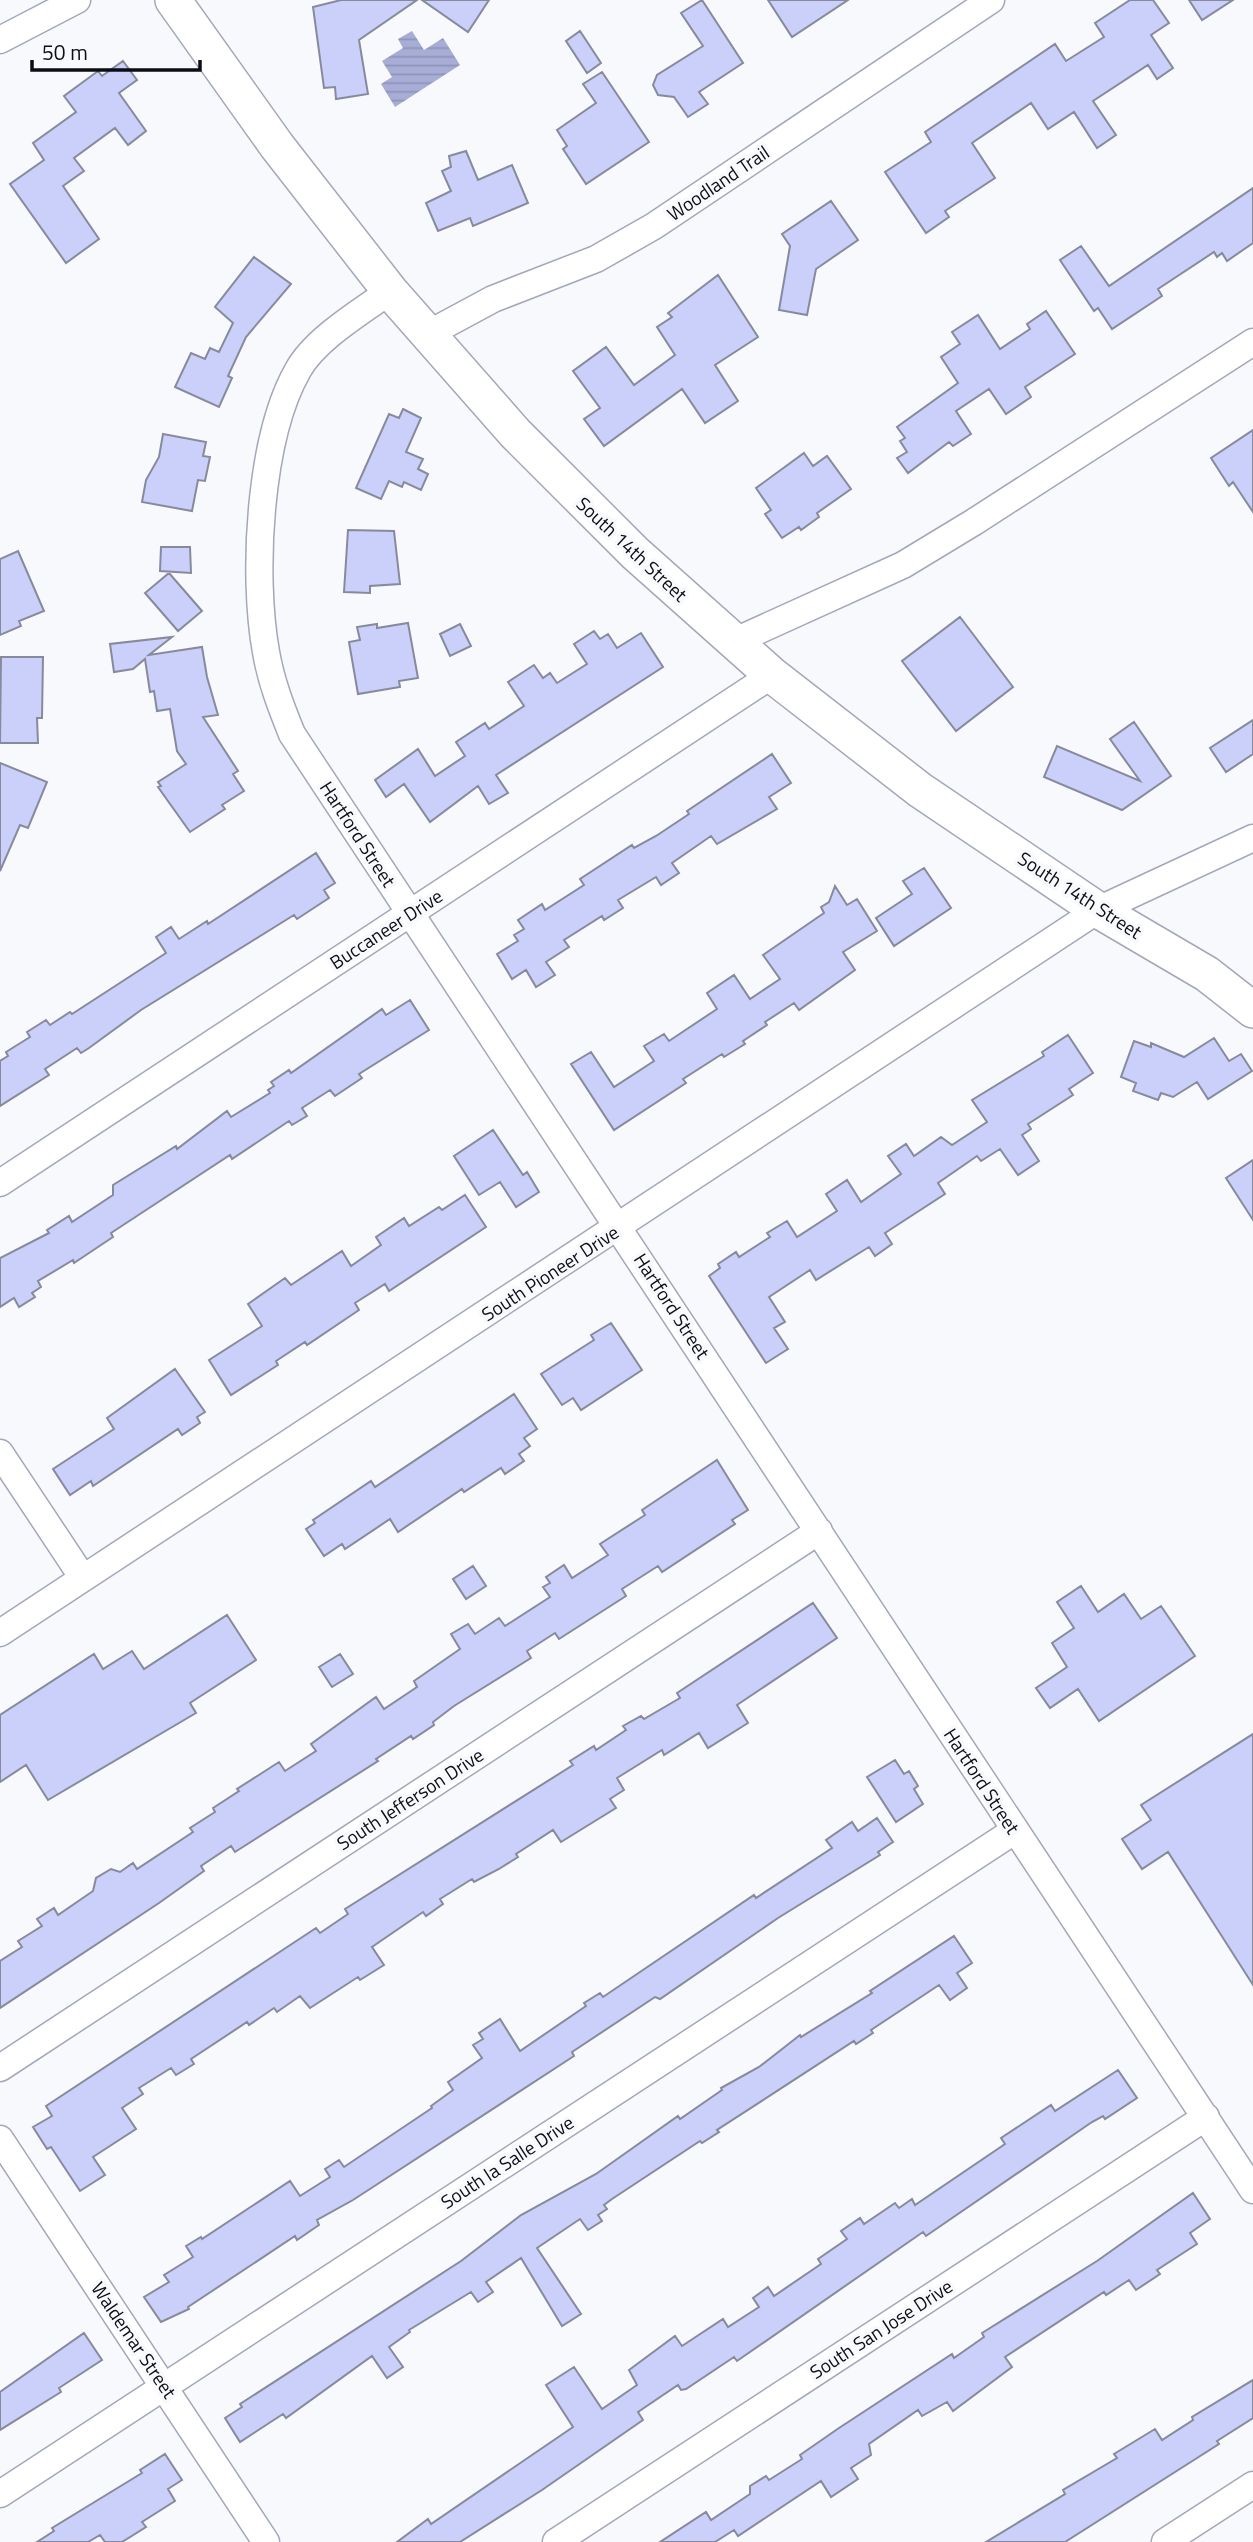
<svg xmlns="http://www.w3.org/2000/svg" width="1253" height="2542" font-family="'Titillium Web',sans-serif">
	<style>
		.water { fill: url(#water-rules) }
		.building { fill: #cad0fa; stroke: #878a9d; stroke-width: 2 }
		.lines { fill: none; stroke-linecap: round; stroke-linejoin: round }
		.minor-casing { stroke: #a4a7bb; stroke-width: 29 }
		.major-casing { stroke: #a4a7bb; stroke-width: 38 }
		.minor { stroke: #fff; stroke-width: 26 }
		.major { stroke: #fff; stroke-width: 35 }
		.labels { text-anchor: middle; stroke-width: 7; stroke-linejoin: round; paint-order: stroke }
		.street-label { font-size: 19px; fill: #0c0d14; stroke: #f8f9fd }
	</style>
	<defs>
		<pattern id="water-rules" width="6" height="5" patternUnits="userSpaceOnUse" patternTransform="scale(1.75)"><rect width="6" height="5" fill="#a7add6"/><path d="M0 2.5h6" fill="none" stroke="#8f94b7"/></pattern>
	</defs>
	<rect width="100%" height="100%" fill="#f8f9fd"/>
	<!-- water -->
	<path class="water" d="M412,31l12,19 19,-12 17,27 -65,42 -14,-23 11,-7 -10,-16 21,-13 -5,-9z"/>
	<!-- building -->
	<path class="building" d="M341,0h76l-58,40 9,54 -32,5 -1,-12 -11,1 -11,-81z
		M422,0h67l-21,32z
		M702,0l41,63 -44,29 9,12 -20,13 -14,-20 -16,-2 -5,-10 4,-10 46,-29 -22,-33z
		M768,0h80l-56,37z
		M1130,0h23l16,23 -18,12 22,33 -16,11 -9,-14 -55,36 23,34 -19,13 -23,-36 -26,17 -17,-26 -59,40 23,35 -50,33 4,6 -23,16 -41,-61 46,-30 -6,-10 130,-88 11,17 38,-24 -9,-14z
		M1189,0h44l-31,20z
		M580,31l21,32 -14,10 -21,-32z
		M123,61l14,19 -18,13 27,38 -18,14 -13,-17 -41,30 10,13 -21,15 36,53 -33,24 -56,-79 34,-24 -11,-17 43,-31 -12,-16 34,-25 4,5z
		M602,72l47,70 -63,42 -23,-35 4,-3 -10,-16 39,-27 -13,-19z
		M466,151l12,29 34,-15 16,38 -55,23 -3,-8 -32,13 -12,-28 25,-12 -9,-20 9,-4 -2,-11z
		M1253,188v55l-26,18 -5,-8 -5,4 -3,-5 -56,37 4,7 -50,33 -14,-21 -4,3 -34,-51 21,-14 28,40z
		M831,201l27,39 -42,29 -9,46 -28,-5 11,-64 -8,-12z
		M254,257l37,27 -45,53 -18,39 4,2 -13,29 -44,-20 16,-34 14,6 5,-11 9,4 14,-29 -18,-16z
		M718,275l40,62 -43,28 23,36 -33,22 -23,-34 -78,57 -20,-27 16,-11 -27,-37 33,-24 28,38 41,-30 -18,-28 15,-10 -4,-4z
		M1046,311l29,43 -50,33 6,10 -25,17 -17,-25 -33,22 15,23 -18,12 -4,-4 -41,31 -11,-15 10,-6 -7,-11 5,-3 -8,-11 61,-44 -17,-26 19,-13 -8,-12 26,-17 22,34 30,-20 -3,-5z
		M403,409l18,9 -15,34 17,7 -5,10 10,5 -7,16 -17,-8 -2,5 -13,-6 -8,18 -25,-11 33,-74 10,4z
		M1253,430v82l-20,-30 -4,4 -18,-28z
		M163,434l43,8 -3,14 7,1 -5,24 -7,-1 -6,31 -50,-9 4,-22 13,-23z
		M804,453l9,13 14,-10 24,33 -34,24 2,4 -18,13 -2,-3 -17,11 -17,-24 6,-4 -15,-22z
		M348,530l46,1 6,53 -30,2v7l-26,-1z
		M161,547h29l1,26 -31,-2z
		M18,551l26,60 -25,10 2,5 -21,9v-76z
		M169,573l33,38 -24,20 -33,-38z
		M960,617l53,70 -57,44 -54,-70z
		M408,623l10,55 -19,3 1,6 -42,7 -9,-52 11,-2 -3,-13 20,-3v4z
		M460,624l11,22 -21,10 -10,-22z
		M594,631l6,8 8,-5 9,14 24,-15 22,34 -167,108 12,18 -19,11 -11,-18 -48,36 -26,-38 -18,13 -11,-17 43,-31 17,27 30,-20 -9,-14 29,-19 4,6 35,-23 -16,-24 26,-17 9,13 7,-5 7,10 30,-19 -13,-20z
		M172,637l-23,18 53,-8 5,30 11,38 -15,2 35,54 -5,3 11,17 -22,14 3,4 -35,23 -32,-45 3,-1 -3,-4 28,-18 -9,-13 -7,-42 -13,2 -3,-20 -4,1 -5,-33 -12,10 -19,3 -4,-28z
		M1,657h42l-1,61h-5l1,25h-38z
		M1253,720v34l-27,18 -16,-24z
		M1134,722l37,54 -49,34 -78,-33 13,-31 83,35 -30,-42z
		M772,754l19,29 -22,14 8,12 -60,35 -6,-8 -39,27 7,10 -18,12 -5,-8 -38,23 5,8 -19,12 -2,-4 -38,24 5,7 -23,15 9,13 -19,12 -10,-17 -14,9 -15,-25 21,-13 -4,-6 10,-6 -6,-9 24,-16 3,6 39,-25 -4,-6 52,-34 2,3 22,-12 33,-22 -2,-3z
		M0,763l47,19 -19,46 -8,-3 -20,46z
		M316,853l19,30 -11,7 5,8 -32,21 -3,-4 -153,95 -52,38 -8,5 -4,-5 -32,21 4,6 -49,31v-45l8,-5 -2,-4 24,-15 -3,-5 19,-12 4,5 20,-13 2,2 94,-61 -10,-16 15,-10 8,12 28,-18 1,3z
		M924,868l27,40 -57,38 -18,-28 36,-24 -9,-13z
		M835,886l12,19 10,-6 20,32 -34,21 12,18 -56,40 -5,-7 -29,19 2,3 -24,16 2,3 -21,13 -2,-3 -39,25 3,4 -72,47 -43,-66 20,-12 23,35 40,-26 -10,-15 20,-12 5,7 48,-32 -10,-16 27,-18 16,24 30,-20 -17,-24 61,-42 -3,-6 8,-5z
		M410,1000l19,30 -70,44 3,4 -27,18 -5,-6 -28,18 5,8 -15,9 -3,-4 -57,38 -2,-4 -119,78 2,4 -39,26 -1,-3 -35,21 3,6 -9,6 3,4 -16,10 -5,-9 -14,9v-49l49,-25 -2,-3 22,-14 3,6 41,-27v-10l63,-39 1,3 50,-38 4,6 39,-24 -2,-3 6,-4 -3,-4 18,-12 2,3 91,-64 4,6z
		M1068,1035l25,38 -24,16 4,6 -45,29 3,5 -9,6 17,26 -21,14 -18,-26 -19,12 -4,-5 -39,27 7,11 -60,39 7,11 -17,12 -6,-9 -53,33 -6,-10 -41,27 16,25 -11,6 14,21 -22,14 -57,-87 11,-8 -2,-4 18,-12 3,5 31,-20 -3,-4 20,-12 10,16 40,-26 -11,-17 21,-14 14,22 40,-28 -13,-18 18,-12 8,12 27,-19 11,8 35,-23 -15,-22 72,-44 -2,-4z
		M1214,1038l15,23 12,-7 11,17 -44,28 -11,-17 -24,15 -12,-4 -3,7 -25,-9 3,-8 -15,-6 13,-36 17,6v-4l33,14z
		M493,1130l30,45 4,-3 12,20 -23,15 -16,-25 -21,13 -25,-39z
		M1253,1160v60l-27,-42z
		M465,1195l21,32 -97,64 -4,-7 -30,19 4,7 -52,35 -2,-3 -29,19 2,4 -47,30 -22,-35 53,-34 -14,-22 37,-26 6,7 51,-34 9,15 30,-21 -5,-8 28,-19 5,8 30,-19 3,3z
		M611,1323l31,47 -61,40 -8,-12 -11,7 -21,-31 53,-34 -3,-5z
		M175,1369l30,43 -8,5 3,6 -18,12 -4,-6 -85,57 -2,-5 -21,14 -17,-26 61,-40 -7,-11z
		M514,1394l23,35 -13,9 6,8 -11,8 5,7 -19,13 -4,-6 -37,24 -2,-3 -64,43 -8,-13 -45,30 -3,-5 -18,12 -18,-27 9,-6 -2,-3 58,-39 4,6z
		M717,1460l31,50 -16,10 3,4 -73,48 -4,-6 -36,23 4,7 -67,43 -4,-6 -28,18 4,7 -77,48 -21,16 1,3 -21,14 -2,-3 -35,23 2,2 -143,91 -4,-6 -30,20 3,5 -45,32 -159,105v-47l22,-14 -4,-6 24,-15 -5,-7 17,-11 4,7 35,-24 3,-13 15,-9 9,3 13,-9 4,6 56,-37 -3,-4 25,-16 -2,-4 26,-17 -2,-2 42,-27 6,9 31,-20 -5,-7 65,-47 8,12 33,-22 -3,-6 46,-32 -9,-15 17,-10 7,10 24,-16 6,8 45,-29 -7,-10 7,-4 -4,-6 18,-12 8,13 36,-23 -8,-11 45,-29 -3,-5z
		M473,1566l13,20 -20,13 -13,-20z
		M1081,1586l17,26 26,-18 17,25 20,-13 34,50 -96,65 -21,-32 -28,19 -14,-20 31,-21 -15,-24 22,-15 -17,-26z
		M813,1603l24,35 -100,67 11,18 -40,25 -9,-15 -35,22 -2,-5 -45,28 7,12 -14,9 6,9 -55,34 -8,-12 -37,24 2,3 -19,12 -25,13 -2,-3 -32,20 3,5 -17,12 -3,-4 -51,35 12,18 -24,15 -2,-3 -48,31 -10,-12 -23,16 -3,-4 -25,17 -2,-3 -56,37 3,5 -18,11 -5,-7 -32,20 4,6 -21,14 14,21 -43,28 12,18 -25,16 -29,-44 -4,2 -14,-22 19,-11 -6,-10 270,-178 4,5 28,-19 -3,-5 228,-144 -3,-4 24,-15 2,4 30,-20 -3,-4 18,-10 3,3 36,-21 -3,-5z
		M227,1615l29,45 -66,43 6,10 -148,87 -22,-35 -26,17v-67l94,-61 9,15 29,-18 12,18z
		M340,1654l13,20 -21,13 -13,-20z
		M1253,1734v251l-85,-133 -26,17 -20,-30 29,-19 -10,-15z
		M895,1760l9,14 5,-3 9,15 -4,3 9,15 -27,18 -29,-45z
		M877,1818l16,24 -15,10 2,3 -102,63 -118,81 -5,-2 -83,55 2,4 -221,144 -36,20 2,5 -22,15 -2,-4 -107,71 1,2 -28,13 -17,-25 25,-15 -5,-7 29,-18 -7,-11 15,-9 1,2 88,-58 10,15 30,-19 -5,-8 14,-9 5,7 88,-59 -1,-2 22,-16 -5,-8 34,-24 -9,-13 10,-6 -4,-6 21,-14 20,32 66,-45 -2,-3 16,-10 3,4 151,-102 2,3 76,-50 -6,-8 26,-18 6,9z
		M954,1936l18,27 -15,10 10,15 -17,12 -11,-15 -68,45 2,3 -17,11 -2,-3 -137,89 2,2 -17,11 -2,-2 -88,58 -8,6 3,4 -9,6 4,6 -14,9 -8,-11 -43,29 44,66 -19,12 -41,-68 -35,24 7,10 -15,10 -7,-10 -62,38 1,2 -21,15 14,20 -16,11 -15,-22 -86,62 -3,-4 -43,28 -15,-24 17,-11 -2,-3 221,-143 60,-46 75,-41 82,-58 2,3 42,-29 -1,-2 38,-21 41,-32 1,2 71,-44 -2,-2z
		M1118,2070l19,28 -32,21 -2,-3 -11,6 -166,114 -3,-4 -186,129 -3,-4 -48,32 -5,1 -3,-5 -40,27 5,8 -101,70 -82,52h-63l31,-23 3,5 142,-97 -27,-42 28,-18 28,42 35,-24 -8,-15 46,-34 7,10 41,-27 5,8 31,-20 -6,-9 15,-11 6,9 47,-32 -3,-5 29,-20 -6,-8 19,-13 4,6 31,-21 4,5 13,-9 3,6 90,-61 -4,-6 50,-33 4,6z
		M1193,2193l17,26 -20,14 7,11 -40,26 3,4 -24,16 -7,-10 -23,15 -2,-3 -99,65 7,10 -59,44 -6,-9 -25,14 -4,-6 -49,34 2,11 -20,13 7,11 -27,18 -10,-16 -83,55 -4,-6 -19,12h-55l46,-30 5,8 39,-26v-8l16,-10 3,4 33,-21 -2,-4 39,-27 113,-74 2,4 30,-21 -2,-4 115,-72z
		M84,2333l18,27 -43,28 2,4 -61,38v-38z
		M1253,2380v38l-36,23 2,3 -154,98h-79l79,-48 -2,-4 54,-32 -3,-4 41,-25 7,11 31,-20 -1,-3z
		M165,2454l17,26 -14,9 7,12 -33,21 4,5 -24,15h-17l-5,-7 -12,7h-51l17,-11 -2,-3 90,-55 -2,-3z"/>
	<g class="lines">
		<defs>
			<path id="minor" d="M0,40l77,-40
				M390,291c-28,20 -75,48 -92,79 -39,68 -46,205 -32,282 5,29 15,55 26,82l961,1456
				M428,334l65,-35 103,-40 58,-33 337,-226
				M733,642l170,-77 71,-43 279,-180
				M0,1183l772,-508
				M0,1453l83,125
				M0,1633l1098,-723 155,-72
				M0,2068l819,-537
				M0,2139l266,403
				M0,2494l1014,-663
				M556,2542l650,-425
				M1165,2542l88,-57"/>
			<path id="major" d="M173,0l104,146 113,145 125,142 120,120 137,122 148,115 178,120 109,64 46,36"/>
		</defs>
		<!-- minor casing -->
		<use href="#minor" class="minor-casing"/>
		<!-- major casing -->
		<use href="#major" class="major-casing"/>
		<!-- minor -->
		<use href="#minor" class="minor"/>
		<!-- major -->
		<use href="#major" class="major"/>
	</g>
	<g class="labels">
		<!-- street labels -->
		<g class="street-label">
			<text transform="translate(718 183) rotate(-34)" y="7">Woodland Trail</text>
			<text transform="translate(632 549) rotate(43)" y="7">South 14th Street</text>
			<text transform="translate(358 834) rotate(57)" y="7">Hartford Street</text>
			<text transform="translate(1080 895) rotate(33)" y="7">South 14th Street</text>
			<text transform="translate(386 929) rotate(-33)" y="7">Buccaneer Drive</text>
			<text transform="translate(550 1273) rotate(-33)" y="7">South Pioneer Drive</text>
			<text transform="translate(672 1306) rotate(57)" y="7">Hartford Street</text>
			<text transform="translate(982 1781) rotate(57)" y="7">Hartford Street</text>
			<text transform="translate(410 1799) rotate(-33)" y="7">South Jefferson Drive</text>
			<text transform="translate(507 2162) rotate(-33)" y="7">South la Salle Drive</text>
			<text transform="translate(881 2329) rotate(-33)" y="7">South San Jose Drive</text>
			<text transform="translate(134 2340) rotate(56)" y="7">Waldemar Street</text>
		</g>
	</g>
	<!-- scale -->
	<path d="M32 60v10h168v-10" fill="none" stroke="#0c0d14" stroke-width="3.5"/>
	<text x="42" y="60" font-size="21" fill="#0c0d14" stroke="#f8f9fd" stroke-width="5" paint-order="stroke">50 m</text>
</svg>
